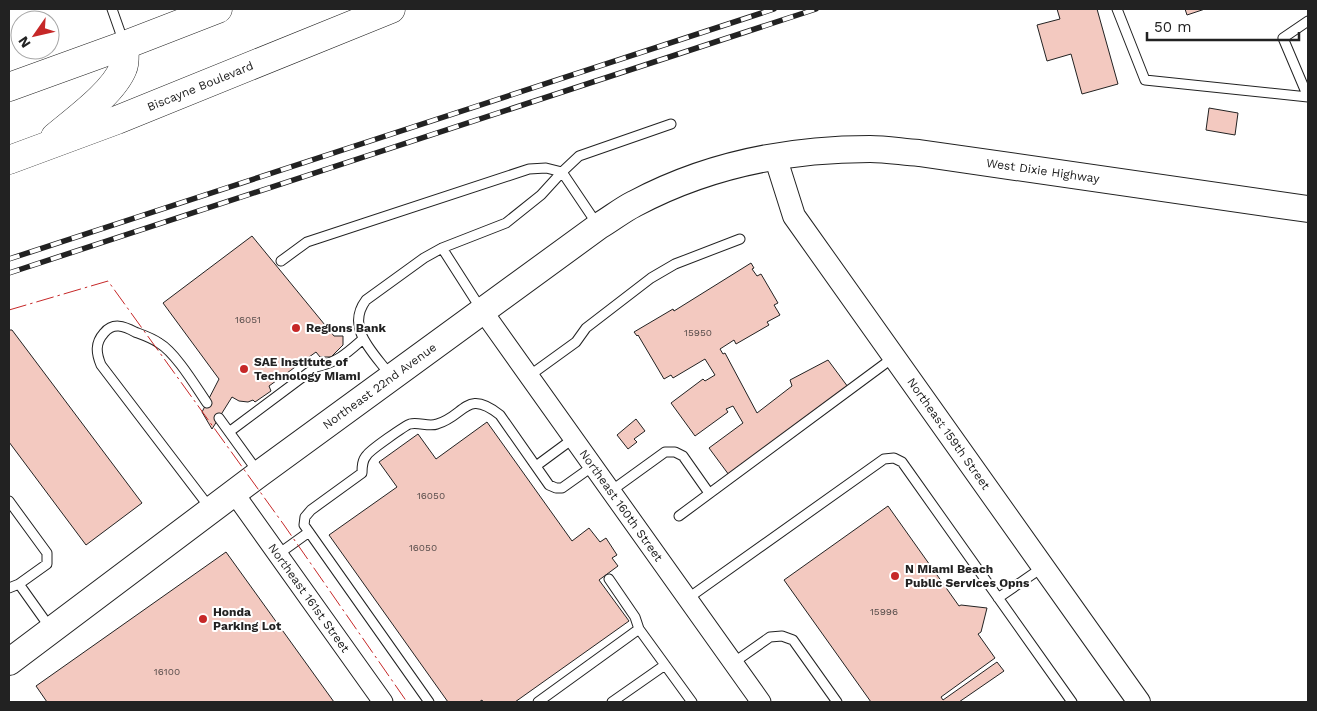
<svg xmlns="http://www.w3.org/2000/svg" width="1317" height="711" font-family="'Work Sans',sans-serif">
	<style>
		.building { fill: #f3c9c0; stroke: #222 }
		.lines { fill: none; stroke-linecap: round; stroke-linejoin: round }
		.service-casing { stroke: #222; stroke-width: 11 }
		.minor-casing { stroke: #222; stroke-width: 21 }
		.tertiary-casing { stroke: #222; stroke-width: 24 }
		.secondary-casing { stroke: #222; stroke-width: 28 }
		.primary-casing { stroke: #222; stroke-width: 29 }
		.service { stroke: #fff; stroke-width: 9 }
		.minor { stroke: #fff; stroke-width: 19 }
		.tertiary { stroke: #fff; stroke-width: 22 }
		.secondary { stroke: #fff; stroke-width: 26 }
		.primary { stroke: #fff; stroke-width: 28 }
		.rail-casing { stroke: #222; stroke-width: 5.5 }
		.rail { stroke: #fff; stroke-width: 4; stroke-dasharray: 11; stroke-linecap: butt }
		.power { stroke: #c62828; stroke-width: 1; stroke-dasharray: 18 4 2.5 4; stroke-linecap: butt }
		.poi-dot { fill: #c62828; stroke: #fff; stroke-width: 2 }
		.labels { text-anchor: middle; stroke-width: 4; stroke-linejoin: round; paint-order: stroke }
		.number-label { font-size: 10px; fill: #564c4a }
		.street-label { font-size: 12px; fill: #222; stroke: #fff }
		.poi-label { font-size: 12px; font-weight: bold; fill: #222; stroke: #fff; text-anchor: start }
	</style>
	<rect width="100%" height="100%" fill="#fff"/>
	<!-- building -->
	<path class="building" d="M1057,9h40l21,75 -36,10 -11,-40 -24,7 -10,-36 23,-6z
		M1185,9h20l-18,6z
		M1209,108l29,5 -3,22 -29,-5z
		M252,236l82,100h9v9l-12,12h-11l-4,-5 -47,34 2,5 -16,11 -2,-2 -5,2 -9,-1 -7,-4 -20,32 -10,-17 17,-33 -56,-76z
		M751,263l3,5 -2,1 5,7 4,-2 17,29 -4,2 6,10 -13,7 2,3 -33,19 -2,-4 -14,9 3,5 2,-1 32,60 35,-27 -2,-6 38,-20 20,27 -119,88 -20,-27 34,-25 -10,-17 -7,3 2,3 -33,24 -24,-33 32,-24 2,2 10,-6 -10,-16 -32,19 -2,-3 -7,4 -26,-44 -1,1 -3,-4 39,-23 1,2z
		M9,330h3l130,173 -56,42 -77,-103z
		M636,419l9,12 -11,8 3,3 -9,7 -11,-14z
		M487,422l85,119 17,-13 11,14 6,-4 11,17 -5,3 6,8 -19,14 30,41 -114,81h-32l-1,-2 -3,2h-31l-119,-167 68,-48 -18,-25 39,-28 18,25z
		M888,506l71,100 2,-1 26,3 -6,24 -3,2 17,24 -54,39 2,3 54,-38 7,9 -45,31h-88l-87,-122z
		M226,552l108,150h-287l-11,-16z"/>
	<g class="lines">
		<defs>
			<path id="service" d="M112,9l12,34
				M1117,9l28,71 163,17
				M1308,97l-25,-59 25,-17
				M442,248l39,61
				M281,261l26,-19 222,-73 17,-1 16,4 35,52
				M390,375c-17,-23 -45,-47 -24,-75l58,-42 18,-10 64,-25 35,-28 21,-23 17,-16 92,-32
				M529,376l47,-34 10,-14 65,-50 24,-14 65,-25
				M207,403c-11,-16 -31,-50 -48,-60 -7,-5 -16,-8 -24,-11 -11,-6 -22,-10 -31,1 -9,10 -8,20 -3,32l109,143
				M219,418l39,54
				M229,432l87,-65c22,-5 31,-14 47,-28
				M536,466l38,-28
				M611,491l54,-39h10l8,4 26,37
				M9,501l38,52v11l-28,20 -10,4
				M679,516l215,-159
				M309,532l-5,-7 1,-8 6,-7 51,-37c0,-6 0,-13 5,-18 3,-5 39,-30 43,-31 9,-2 19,3 27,0 28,-8 29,-36 63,-9l49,70 7,3h6l31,-22
				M277,555l32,-23 120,170
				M609,579l26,38 4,12
				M19,584l32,45
				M998,598l45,-31
				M687,599l197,-140 10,-1 8,4 170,240
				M733,663l37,-26 12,-1 11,4 44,62
				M538,702l101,-73 53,73
				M612,702l53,-37"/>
			<g id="minor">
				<path id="s1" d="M482,310l279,392"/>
				<path id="s2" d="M234,493l149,209"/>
			</g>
			<g id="tertiary">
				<path id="s3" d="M775,156l19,60 345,486"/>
			</g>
			<g id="secondary">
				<path id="s4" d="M9,662l250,-188 340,-248c12,-7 23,-16 35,-22 73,-39 154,-55 236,-55 16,0 33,3 49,4l389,56"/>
			</g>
			<g id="primary">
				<path d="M9,87l116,-42 93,-36"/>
				<path d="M55,137c20,-17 59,-45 68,-69 3,-6 1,-16 2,-23"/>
				<path id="s5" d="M9,160l108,-40 274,-111"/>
			</g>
		</defs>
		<!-- service casing -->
		<use href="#service" class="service-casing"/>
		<!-- minor casing -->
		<use href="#minor" class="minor-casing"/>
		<!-- tertiary casing -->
		<use href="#tertiary" class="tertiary-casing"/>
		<!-- secondary casing -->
		<use href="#secondary" class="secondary-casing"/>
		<!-- primary casing -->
		<use href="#primary" class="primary-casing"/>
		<!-- service -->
		<use href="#service" class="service"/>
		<!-- minor -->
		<use href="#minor" class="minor"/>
		<!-- tertiary -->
		<use href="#tertiary" class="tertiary"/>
		<!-- secondary -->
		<use href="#secondary" class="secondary"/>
		<!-- primary -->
		<use href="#primary" class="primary"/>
		<defs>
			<path id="rail" d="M9,259l765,-250
				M9,273l807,-264"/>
		</defs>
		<!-- rail casing -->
		<use href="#rail" class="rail-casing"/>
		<!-- rail -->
		<use href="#rail" class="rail"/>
		<!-- power -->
		<path class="power" d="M9,310l99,-29 176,244 123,177"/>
	</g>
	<!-- markers -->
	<g class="poi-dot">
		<circle cx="296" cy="328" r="5"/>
		<circle cx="244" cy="369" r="5"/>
		<circle cx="895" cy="576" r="5"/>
		<circle cx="203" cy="619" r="5"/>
	</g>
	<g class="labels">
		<!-- number labels -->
		<g class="number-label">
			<text x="248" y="323">16051</text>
			<text x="698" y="336">15950</text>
			<text x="431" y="499">16050</text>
			<text x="423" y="551">16050</text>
			<text x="884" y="615">15996</text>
			<text x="167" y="675">16100</text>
		</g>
		<!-- street labels -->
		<g class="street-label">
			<text dy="4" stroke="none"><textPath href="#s5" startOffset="205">Biscayne Boulevard</textPath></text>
			<text dy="4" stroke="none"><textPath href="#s4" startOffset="1194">West Dixie Highway</textPath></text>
			<text dy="4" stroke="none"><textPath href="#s4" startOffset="462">Northeast 22nd Avenue</textPath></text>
			<text dy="4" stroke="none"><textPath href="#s3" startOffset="330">Northeast 159th Street</textPath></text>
			<text dy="4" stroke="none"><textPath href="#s1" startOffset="240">Northeast 160th Street</textPath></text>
			<text dy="4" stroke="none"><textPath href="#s2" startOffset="129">Northeast 161st Street</textPath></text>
		</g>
		<!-- poi labels -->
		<g class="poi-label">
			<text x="306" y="332">Regions Bank</text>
			<text x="254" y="366">SAE Institute of<tspan x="254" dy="14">Technology Miami</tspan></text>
			<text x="905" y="573">N Miami Beach<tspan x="905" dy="14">Public Services Opns</tspan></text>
			<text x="213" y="616">Honda<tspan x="213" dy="14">Parking Lot</tspan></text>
		</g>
	</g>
	<!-- border -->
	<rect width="1317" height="711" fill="none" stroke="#222222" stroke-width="20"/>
	<!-- north arrow -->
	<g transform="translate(35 35) rotate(236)"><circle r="24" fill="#ffffff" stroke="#a7a7a7"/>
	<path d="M0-4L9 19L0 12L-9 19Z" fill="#c62828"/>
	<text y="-8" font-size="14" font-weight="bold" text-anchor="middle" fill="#222222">N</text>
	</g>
	<!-- scale -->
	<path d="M1147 32v8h152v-8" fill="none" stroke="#222222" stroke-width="2.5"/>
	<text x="1154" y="32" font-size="15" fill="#222222" stroke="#ffffff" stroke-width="4" paint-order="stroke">50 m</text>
</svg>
